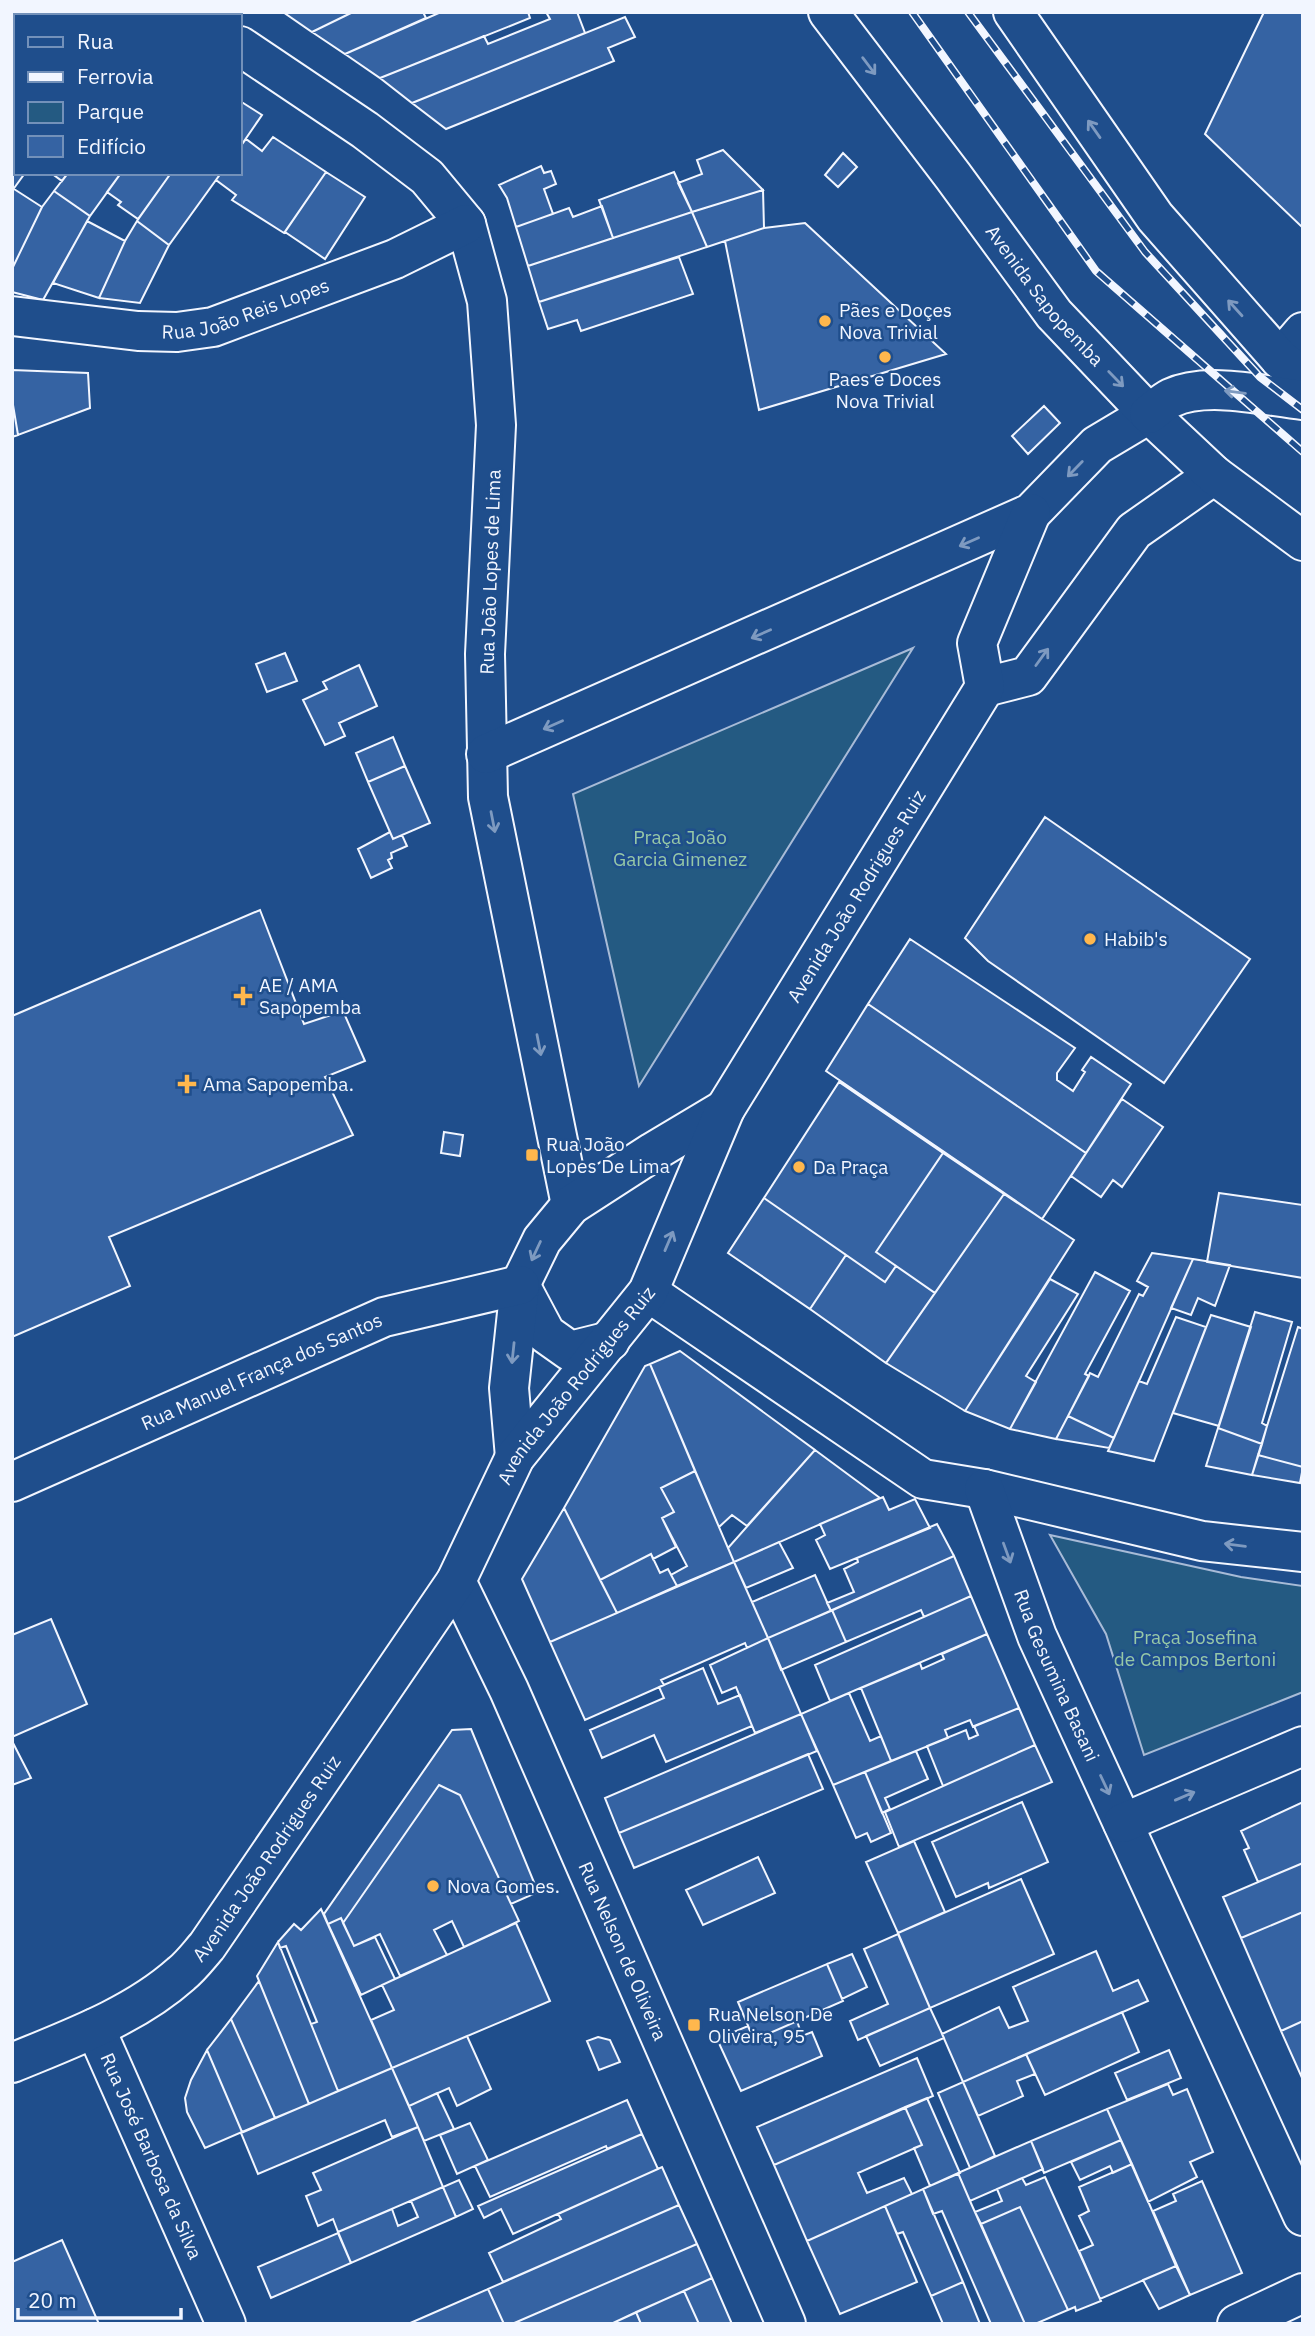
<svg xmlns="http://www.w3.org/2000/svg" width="1315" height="2336" font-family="'IBM Plex Sans',sans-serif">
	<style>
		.green { fill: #245a82; stroke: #a8bbd7; stroke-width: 2 }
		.building { fill: #3563a3; stroke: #f2f6ff; stroke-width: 2 }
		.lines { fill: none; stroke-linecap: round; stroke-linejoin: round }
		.minor-casing { stroke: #f2f6ff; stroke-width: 42 }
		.major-casing { stroke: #f2f6ff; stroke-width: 42 }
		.minor { stroke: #1f4e8c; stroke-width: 38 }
		.major { stroke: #1f4e8c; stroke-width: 38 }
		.rail-casing { stroke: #f2f6ff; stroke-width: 8 }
		.rail { stroke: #1f4e8c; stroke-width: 5; stroke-dasharray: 16; stroke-linecap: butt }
		.oneway { stroke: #7e9ac0 }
		.poi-dot { fill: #ffb74d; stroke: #1f4e8c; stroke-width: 2.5 }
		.labels { text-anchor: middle; stroke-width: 5; stroke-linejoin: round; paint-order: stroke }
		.street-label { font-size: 19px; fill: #f2f6ff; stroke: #1f4e8c }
		.poi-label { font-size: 19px; fill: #f2f6ff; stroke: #1f4e8c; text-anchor: start }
		.park-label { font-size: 19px; fill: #97c8a6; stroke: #1f4e8c }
	</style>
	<rect width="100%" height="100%" fill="#1f4e8c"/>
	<!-- green -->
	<path class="green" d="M913,648l-274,438 -66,-292z
		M1050,1535l191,42 62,9v106l-159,63 -38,-121z"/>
	<!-- building -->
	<path class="building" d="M12,12h27l-3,4h-20v26l-4,5z
		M39,12h54l-3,4h-54z
		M283,12h70l-41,20z
		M353,12h70l3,6 -81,36 -33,-22z
		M441,12h87l2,6 -150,60 -35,-24z
		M546,12h31l8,21 -173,70 -32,-25 104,-42 4,8 62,-25z
		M1264,12h39v216l-98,-94z
		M625,17l10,20 -27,11 6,13 -168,68 -34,-26z
		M16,42v74l-4,5v-74z
		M240,101l22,14 -22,32z
		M16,116v57h9l-13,18v-70z
		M273,137l53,35 -42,61 -52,-33 4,-5 -20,-15 5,-7h19v-26l6,-8 16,12z
		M723,150l40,40 -71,22 -14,-29 24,-9 -5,-14z
		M843,153l14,14 -19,20 -13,-12z
		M541,166l3,7 7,-2 5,13 -12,5 9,25 -37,13 -9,-29 -8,-13z
		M326,172l39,25 -40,62 -40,-27z
		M674,172l18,40 -79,26 -14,-38z
		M51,173h17l-6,8z
		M68,173h53l-31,43 -36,-25z
		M121,173h50l-33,46 -20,-14 3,-3 -14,-10z
		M171,173h50l-52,72 -32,-24z
		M14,189l28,18 -30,62v-78z
		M763,190l1,38 -57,19 -15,-35z
		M54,191l36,25 -47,84 -31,-8v-23l30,-62z
		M602,206l11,32 -85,28 -12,-39 53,-19 4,9z
		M692,212l15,35 -168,55 -11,-36z
		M87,221l38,20 -26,57 -46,-15z
		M137,221l32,24 -29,58 -41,-5 26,-57z
		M805,223l141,131 -187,56 -34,-169 39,-13z
		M679,257l14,37 -112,37 -4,-11 -29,9 -9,-27z
		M12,370l76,3 2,35 -72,27 -6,-36z
		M12,399l6,36 -6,2z
		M1044,406l16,17 -32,31 -16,-18z
		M285,653l12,28 -30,11 -11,-28z
		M359,665l18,41 -38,17 6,13 -20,9 -22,-45 24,-11 -4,-7z
		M393,737l12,29 -37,16 -12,-29z
		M405,766l25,57 -37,16 -25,-57z
		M1045,817l205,142 -86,124 -176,-122 -23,-23z
		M390,832l3,7 9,-4 5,11 -16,7 1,5 -4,2 4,8 -21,10 -13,-29z
		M260,910l44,114 39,-13 22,50 -40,16 28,58 -244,102 21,49 -118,51v-321z
		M910,939l165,109 -18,25v7l16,11 12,-19 -3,-2 9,-13 40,27 -45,69 -218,-149z
		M868,1004l218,149 -44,66 -216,-148z
		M839,1082l104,71 -67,99 20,14 -11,16 -121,-84z
		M1122,1099l41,28 -41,60 -9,-7 -12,17 -30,-21z
		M444,1132l19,3 -3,21 -19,-3z
		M943,1153l61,41 -69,99 -59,-41z
		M1219,1193l84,12v73l-96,-16z
		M1004,1194l70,46 -109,171 -79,-48z
		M764,1198l82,57 -36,54 -82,-56z
		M1152,1253l41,6 -79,179 -46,-22 22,-43 8,4 41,-83 4,2 5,-9 -11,-6z
		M846,1255l39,27 11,-16 39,27 -49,70 -76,-54z
		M1193,1259l37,6 -15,41 -17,-8 -7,17 -20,-7z
		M1095,1272l35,19 -45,83 4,2 -33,63 -46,-10z
		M1050,1279l28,15 -52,82 10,6 -26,47 -45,-18z
		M1255,1312l37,10 -30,101 5,3 -5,18 -44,-16z
		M1211,1315l40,12 -32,99 -46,-13z
		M1176,1317l30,10 -52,134 -46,-10 31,-70 8,3z
		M1298,1327l5,2v138l-45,-12z
		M680,1351l135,99 -68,76 -15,-11 -13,12 -69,-163z
		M650,1364l45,107 -34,17 13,24 -12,6 14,29 -23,12 -2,-5 -51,26 -36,-72 81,-142z
		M1068,1416l46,22 -5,10 -53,-9z
		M1218,1428l44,16 -10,31 -46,-9z
		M815,1450l65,48 -146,64 -6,-14z
		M1258,1455l45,12 -3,16 -48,-8z
		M695,1471l39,91 -57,24 -6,-11 16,-9 -25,-48 12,-6 -13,-24z
		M883,1497l6,13 26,-11 15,29 -100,41 -14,-29 9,-5 -5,-11z
		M564,1508l53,105 -67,29 -28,-63z
		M937,1524l17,32 -123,55 -4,-8 27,-11 -10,-23 14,-7 -1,-4z
		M779,1542l14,26 -47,20 -12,-26z
		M651,1554l9,19 8,-4 9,17 -60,27 -17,-33z
		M954,1556l17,40 -47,21 -3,-7 -75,32 -14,-32z
		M734,1562l34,76 -21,10 -2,-5 -84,37 3,5 -79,35 -35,-78z
		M815,1575l16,36 -63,27 -16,-36z
		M971,1596l16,38 -157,67 -15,-36z
		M832,1610l14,32 -65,28 -13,-32z
		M51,1619l36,85 -75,33v-102z
		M987,1634l32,74 -46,19 -3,-7 -25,10 3,8 -57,23 -30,-73 59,-25 2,6 22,-10 -2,-5z
		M768,1638l33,76 -46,19 -19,-46 -14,6 -12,-28z
		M703,1668l15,36 22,-9 12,31 -86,36 -12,-27 -52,23 -12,-28 74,-32 -5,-11z
		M849,1693l21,48 11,-5 10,25 -58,24 -32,-71z
		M1019,1708l16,37 -92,41 -16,-40 39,-16 3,9 9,-4 -4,-9z
		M801,1714l16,37 -198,82 -14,-35z
		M471,1729l67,163 -27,12 -51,-109 -21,-10 -96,138 -2,-5 -13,6 -4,-10 128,-184z
		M12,1741l19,37 -19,7z
		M1035,1745l17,37 -153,65 -14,-35z
		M916,1751l12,28 -43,19 5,11 -8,4 -17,-41z
		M808,1754l15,35 -189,79 -15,-35z
		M865,1772l26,61 -20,9 -4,-9 -11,5 -23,-53z
		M439,1785l21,10 59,126 -55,26 -12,-26 -18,9 13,25 -47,21 -20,-42 -26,12 -11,-23z
		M1022,1802l26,60 -59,26 -1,-5 -32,14 -24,-55z
		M1303,1802v61l-45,19 -14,-32 5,-2 -8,-17z
		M914,1841l31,71 -47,21 -32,-71z
		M758,1857l17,36 -72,32 -17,-35z
		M1303,1863v49l-62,26 -18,-41z
		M1021,1879l33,75 -124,54 -32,-75z
		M321,1909l71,159 -54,23 -27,-67 6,-2 -31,-76 -6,2 -2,-6 16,-18 7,6z
		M1303,1912v109l-22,10 -40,-93z
		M341,1918l13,28 21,-9 20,42 -34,16 -33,-71z
		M516,1923l34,78 -158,67 -21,-48 23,-10 -12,-25z
		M898,1934l32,74 -72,32 -8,-19 38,-17 -24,-55z
		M278,1942l60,149 -29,13 -52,-128z
		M1096,1951l17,40 25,-11 10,21 -185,81 -21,-48 57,-27 10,21 19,-7 -15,-34z
		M852,1954l15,33 -25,12 -15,-35z
		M827,1964l16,37 -89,39 -16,-38z
		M259,1981l50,123 -34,14 -44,-99z
		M930,2008l14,30 -64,28 -14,-30z
		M1122,2012l17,40 -94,43 -19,-41z
		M231,2019l44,99 -33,14 -35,-82z
		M797,2021l5,15 10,-4 10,24 -81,35 -24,-52 31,-13 6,14z
		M1303,2021v59l-22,-49z
		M467,2036l24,53 -34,17 -8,-18 -40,18 -17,-38z
		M598,2037l12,3 10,22 -21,8 -12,-29z
		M207,2050l35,82 -37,16 -18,-36 -2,-14 6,-18z
		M1169,2050l12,28 -54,22 -12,-27z
		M1026,2054l9,20 -18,7 6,15 -45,20 -15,-34z
		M917,2058l16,38 -159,69 -17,-38z
		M392,2068l26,59 -26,10 -7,-17 -127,54 -17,-41z
		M963,2082l32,74 -25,12 -32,-75z
		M1168,2084l5,11 14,-6 26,63 -23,10 7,15 -49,25 -41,-93z
		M437,2093l17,36 -30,12 -15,-35z
		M927,2098l33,75 -30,13 -16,-38 8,-3 -17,-38z
		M627,2100l15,34 -35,15 -1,-3 -116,51 -15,-31z
		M905,2107l17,38 -64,28 9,20 37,-15 8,16 -105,47 -33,-76z
		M1107,2109l14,31 -77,33 -13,-32z
		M470,2123l18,37 -31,14 -17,-39z
		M418,2127l25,60 -105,45 -5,-13 -15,7 -12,-30 15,-6 -8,-17z
		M642,2134l16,35 -145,65 -12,-25 -17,9 -6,-12z
		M1121,2140l11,24 -19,9 -3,-7 -30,14 -9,-18z
		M1031,2141l12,28 -73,32 -12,-28z
		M1132,2164l44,102 -76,33 -21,-48 14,-6 -14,-29 10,-5 -10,-24z
		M662,2167l17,38 -176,77 -14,-29 72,-34 -3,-5z
		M958,2173l12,28 55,123h-34l-49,-113 -9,3 -10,-25z
		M1045,2177l56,124 -25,10 -1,-4 -7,3 -48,-103 -39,17 -6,-12 27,-11 -5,-12 25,-11 4,7z
		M459,2180l14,29 -17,8 -13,-30z
		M1202,2181l40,92 -52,22 -37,-84 23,-10 -3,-7z
		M443,2187l13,30 -105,46 -13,-31 54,-23 6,17 20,-9 -7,-16z
		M923,2189l40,93 -32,14 -28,-64 -6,2 -12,-28z
		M679,2205l18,39 -185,80h-8l-16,-35z
		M885,2206l32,76 -77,32 -33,-73z
		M1020,2207l48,103 -33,14h-10l-44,-100z
		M338,2233l13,30 -80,35 -13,-31z
		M62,2240l37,84h-87v-62z
		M697,2244l15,34 -101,46h-99z
		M1176,2266l14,29 -31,14 -16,-29z
		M712,2278l20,46h-33l-15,-33z
		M963,2282l17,42h-37l-12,-28z
		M488,2289l16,35h-96z
		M684,2291l15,33h-58l-5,-12z
		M636,2312l5,12h-30z"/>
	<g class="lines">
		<defs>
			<g id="minor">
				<path d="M189,12l5,4"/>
				<path d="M240,46l125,84 62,47 39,47 21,77 9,124 -11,229 3,143 83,408"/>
				<path id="s1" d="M12,316l126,15 39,1 36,-5 182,-68 71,-35"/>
				<path d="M1280,359l23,-27"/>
				<path d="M985,687l43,-11 106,-145 80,-56"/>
				<path d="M486,754l545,-241 66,-68 52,-31"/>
				<path d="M520,1285l26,49 24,17 40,-10"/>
				<path d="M648,1292l275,187 61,10 218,52 101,11"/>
				<path d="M515,1457l-6,-69 11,-103 22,-45 29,-35 82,-53 72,-43"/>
				<path id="s2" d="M12,1482l372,-165 136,-32"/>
				<path id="s3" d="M984,1489l53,147 266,580"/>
				<path id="s4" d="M456,1581l53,109 277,634"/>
				<path d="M1123,1823l180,-77"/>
				<path id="s5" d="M95,2028l131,296"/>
				<path id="s6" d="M12,2063c58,-24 122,-47 169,-89 10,-8 18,-19 26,-28l249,-365 59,-124 133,-165 77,-183 260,-422 -8,-44 54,-130"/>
				<path d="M1237,2324l66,-31"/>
			</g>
			<g id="major">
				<path id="s7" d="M828,12l125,164 101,138 95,100 65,61 89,66"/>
				<path d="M1013,12l142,205 125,142 23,18"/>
				<path d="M1149,414c7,-5 14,-12 22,-16 36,-17 94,-2 132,2"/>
			</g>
		</defs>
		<!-- minor casing -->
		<use href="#minor" class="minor-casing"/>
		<!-- major casing -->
		<use href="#major" class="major-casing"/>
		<!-- minor -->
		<use href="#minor" class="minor"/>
		<!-- major -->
		<use href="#major" class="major"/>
		<defs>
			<path id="rail" d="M912,12l184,259 207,181
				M968,12l177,240 115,125 43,33"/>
		</defs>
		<!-- rail casing -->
		<use href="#rail" class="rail-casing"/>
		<!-- rail -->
		<use href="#rail" class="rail"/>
	</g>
	<!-- one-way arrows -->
	<defs><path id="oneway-shaft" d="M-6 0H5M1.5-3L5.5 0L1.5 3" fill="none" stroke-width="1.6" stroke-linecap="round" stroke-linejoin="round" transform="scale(1.75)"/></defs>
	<g class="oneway">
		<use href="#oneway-shaft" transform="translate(869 66) rotate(53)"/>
		<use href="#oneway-shaft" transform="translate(1094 129) rotate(-125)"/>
		<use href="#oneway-shaft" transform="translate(1235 308) rotate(-132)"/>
		<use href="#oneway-shaft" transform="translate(1116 379) rotate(46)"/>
		<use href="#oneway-shaft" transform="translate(1235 392) rotate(-173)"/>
		<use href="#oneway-shaft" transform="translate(1075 469) rotate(134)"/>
		<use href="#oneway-shaft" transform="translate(969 542) rotate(156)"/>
		<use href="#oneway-shaft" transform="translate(761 634) rotate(156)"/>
		<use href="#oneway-shaft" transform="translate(1042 657) rotate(-54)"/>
		<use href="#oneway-shaft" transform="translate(553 725) rotate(156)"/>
		<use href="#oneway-shaft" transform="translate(493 822) rotate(79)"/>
		<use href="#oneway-shaft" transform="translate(539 1045) rotate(79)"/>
		<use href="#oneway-shaft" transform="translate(669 1241) rotate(-67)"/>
		<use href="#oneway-shaft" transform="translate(536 1251) rotate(115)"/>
		<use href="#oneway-shaft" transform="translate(513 1353) rotate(96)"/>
		<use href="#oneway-shaft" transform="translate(1235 1545) rotate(-173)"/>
		<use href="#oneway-shaft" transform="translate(1007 1553) rotate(70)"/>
		<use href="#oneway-shaft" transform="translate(1105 1785) rotate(65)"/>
		<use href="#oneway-shaft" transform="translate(1185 1796) rotate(-23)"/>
	</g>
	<!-- markers -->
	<g class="poi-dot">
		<circle cx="825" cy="321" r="7"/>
		<circle cx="885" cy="357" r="7"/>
		<circle cx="1090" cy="939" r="7"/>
		<path d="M239.5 985.5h7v7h7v7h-7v7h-7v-7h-7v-7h7z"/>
		<path d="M183.5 1073.5h7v7h7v7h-7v7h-7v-7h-7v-7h7z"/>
		<rect x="525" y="1148" width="14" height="14" rx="3.5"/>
		<circle cx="799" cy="1167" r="7"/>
		<circle cx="433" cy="1886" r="7"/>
		<rect x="687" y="2018" width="14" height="14" rx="3.5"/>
	</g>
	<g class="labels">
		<!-- street labels -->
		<g class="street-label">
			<text dy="7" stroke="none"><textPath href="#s7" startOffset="357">Avenida Sapopemba</textPath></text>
			<text dy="7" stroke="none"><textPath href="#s1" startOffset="238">Rua João Reis Lopes</textPath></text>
			<text transform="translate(490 572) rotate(-88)" y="7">Rua João Lopes de Lima</text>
			<text dy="7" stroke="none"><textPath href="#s6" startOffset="1470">Avenida João Rodrigues Ruiz</textPath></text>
			<text dy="7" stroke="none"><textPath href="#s2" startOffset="273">Rua Manuel França dos Santos</textPath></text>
			<text dy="7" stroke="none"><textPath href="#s6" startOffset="903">Avenida João Rodrigues Ruiz</textPath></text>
			<text dy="7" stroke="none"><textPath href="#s3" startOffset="200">Rua Gesumina Basani</textPath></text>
			<text dy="7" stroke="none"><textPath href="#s6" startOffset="336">Avenida João Rodrigues Ruiz</textPath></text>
			<text dy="7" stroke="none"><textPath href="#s4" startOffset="406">Rua Nelson de Oliveira</textPath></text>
			<text dy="7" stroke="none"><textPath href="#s5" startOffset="140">Rua José Barbosa da Silva</textPath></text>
		</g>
		<!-- poi labels -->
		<g class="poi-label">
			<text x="839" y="317">Pães e Doçes<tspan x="839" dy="22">Nova Trivial</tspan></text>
			<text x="885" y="386" text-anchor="middle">Paes e Doces<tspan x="885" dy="22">Nova Trivial</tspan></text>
			<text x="1104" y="946">Habib's</text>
			<text x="259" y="992">AE / AMA<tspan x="259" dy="22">Sapopemba</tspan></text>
			<text x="203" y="1091">Ama Sapopemba.</text>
			<text x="546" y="1151">Rua João<tspan x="546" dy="22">Lopes De Lima</tspan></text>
			<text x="813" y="1174">Da Praça</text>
			<text x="447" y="1893">Nova Gomes.</text>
			<text x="708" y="2021">Rua Nelson De<tspan x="708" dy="22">Oliveira, 95</tspan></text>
		</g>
		<!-- park labels -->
		<g class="park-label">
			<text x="680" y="844">Praça João<tspan x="680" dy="22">Garcia Gimenez</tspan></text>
			<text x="1195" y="1644">Praça Josefina<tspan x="1195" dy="22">de Campos Bertoni</tspan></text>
		</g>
	</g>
	<!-- border -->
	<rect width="1315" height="2336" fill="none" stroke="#f2f6ff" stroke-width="28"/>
	<!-- legend -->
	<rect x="14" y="14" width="228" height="161" fill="#1f4e8c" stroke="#7391ba" stroke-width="2"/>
	<rect x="28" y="37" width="35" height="10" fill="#1f4e8c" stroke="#7391ba" stroke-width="2"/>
	<text x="77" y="49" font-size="21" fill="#f2f6ff">Rua</text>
	<rect x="28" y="72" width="35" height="10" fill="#f2f6ff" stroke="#7391ba" stroke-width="2"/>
	<text x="77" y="84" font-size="21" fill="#f2f6ff">Ferrovia</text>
	<rect x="28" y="102" width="35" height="21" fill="#245a82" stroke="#7391ba" stroke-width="2"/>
	<text x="77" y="119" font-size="21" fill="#f2f6ff">Parque</text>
	<rect x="28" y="136" width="35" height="21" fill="#3563a3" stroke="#7391ba" stroke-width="2"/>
	<text x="77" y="154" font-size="21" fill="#f2f6ff">Edifício</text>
	<!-- scale -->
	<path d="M18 2308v10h163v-10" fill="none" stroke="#f2f6ff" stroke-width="3.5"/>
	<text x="28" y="2308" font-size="21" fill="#f2f6ff" stroke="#1f4e8c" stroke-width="5" paint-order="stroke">20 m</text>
</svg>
